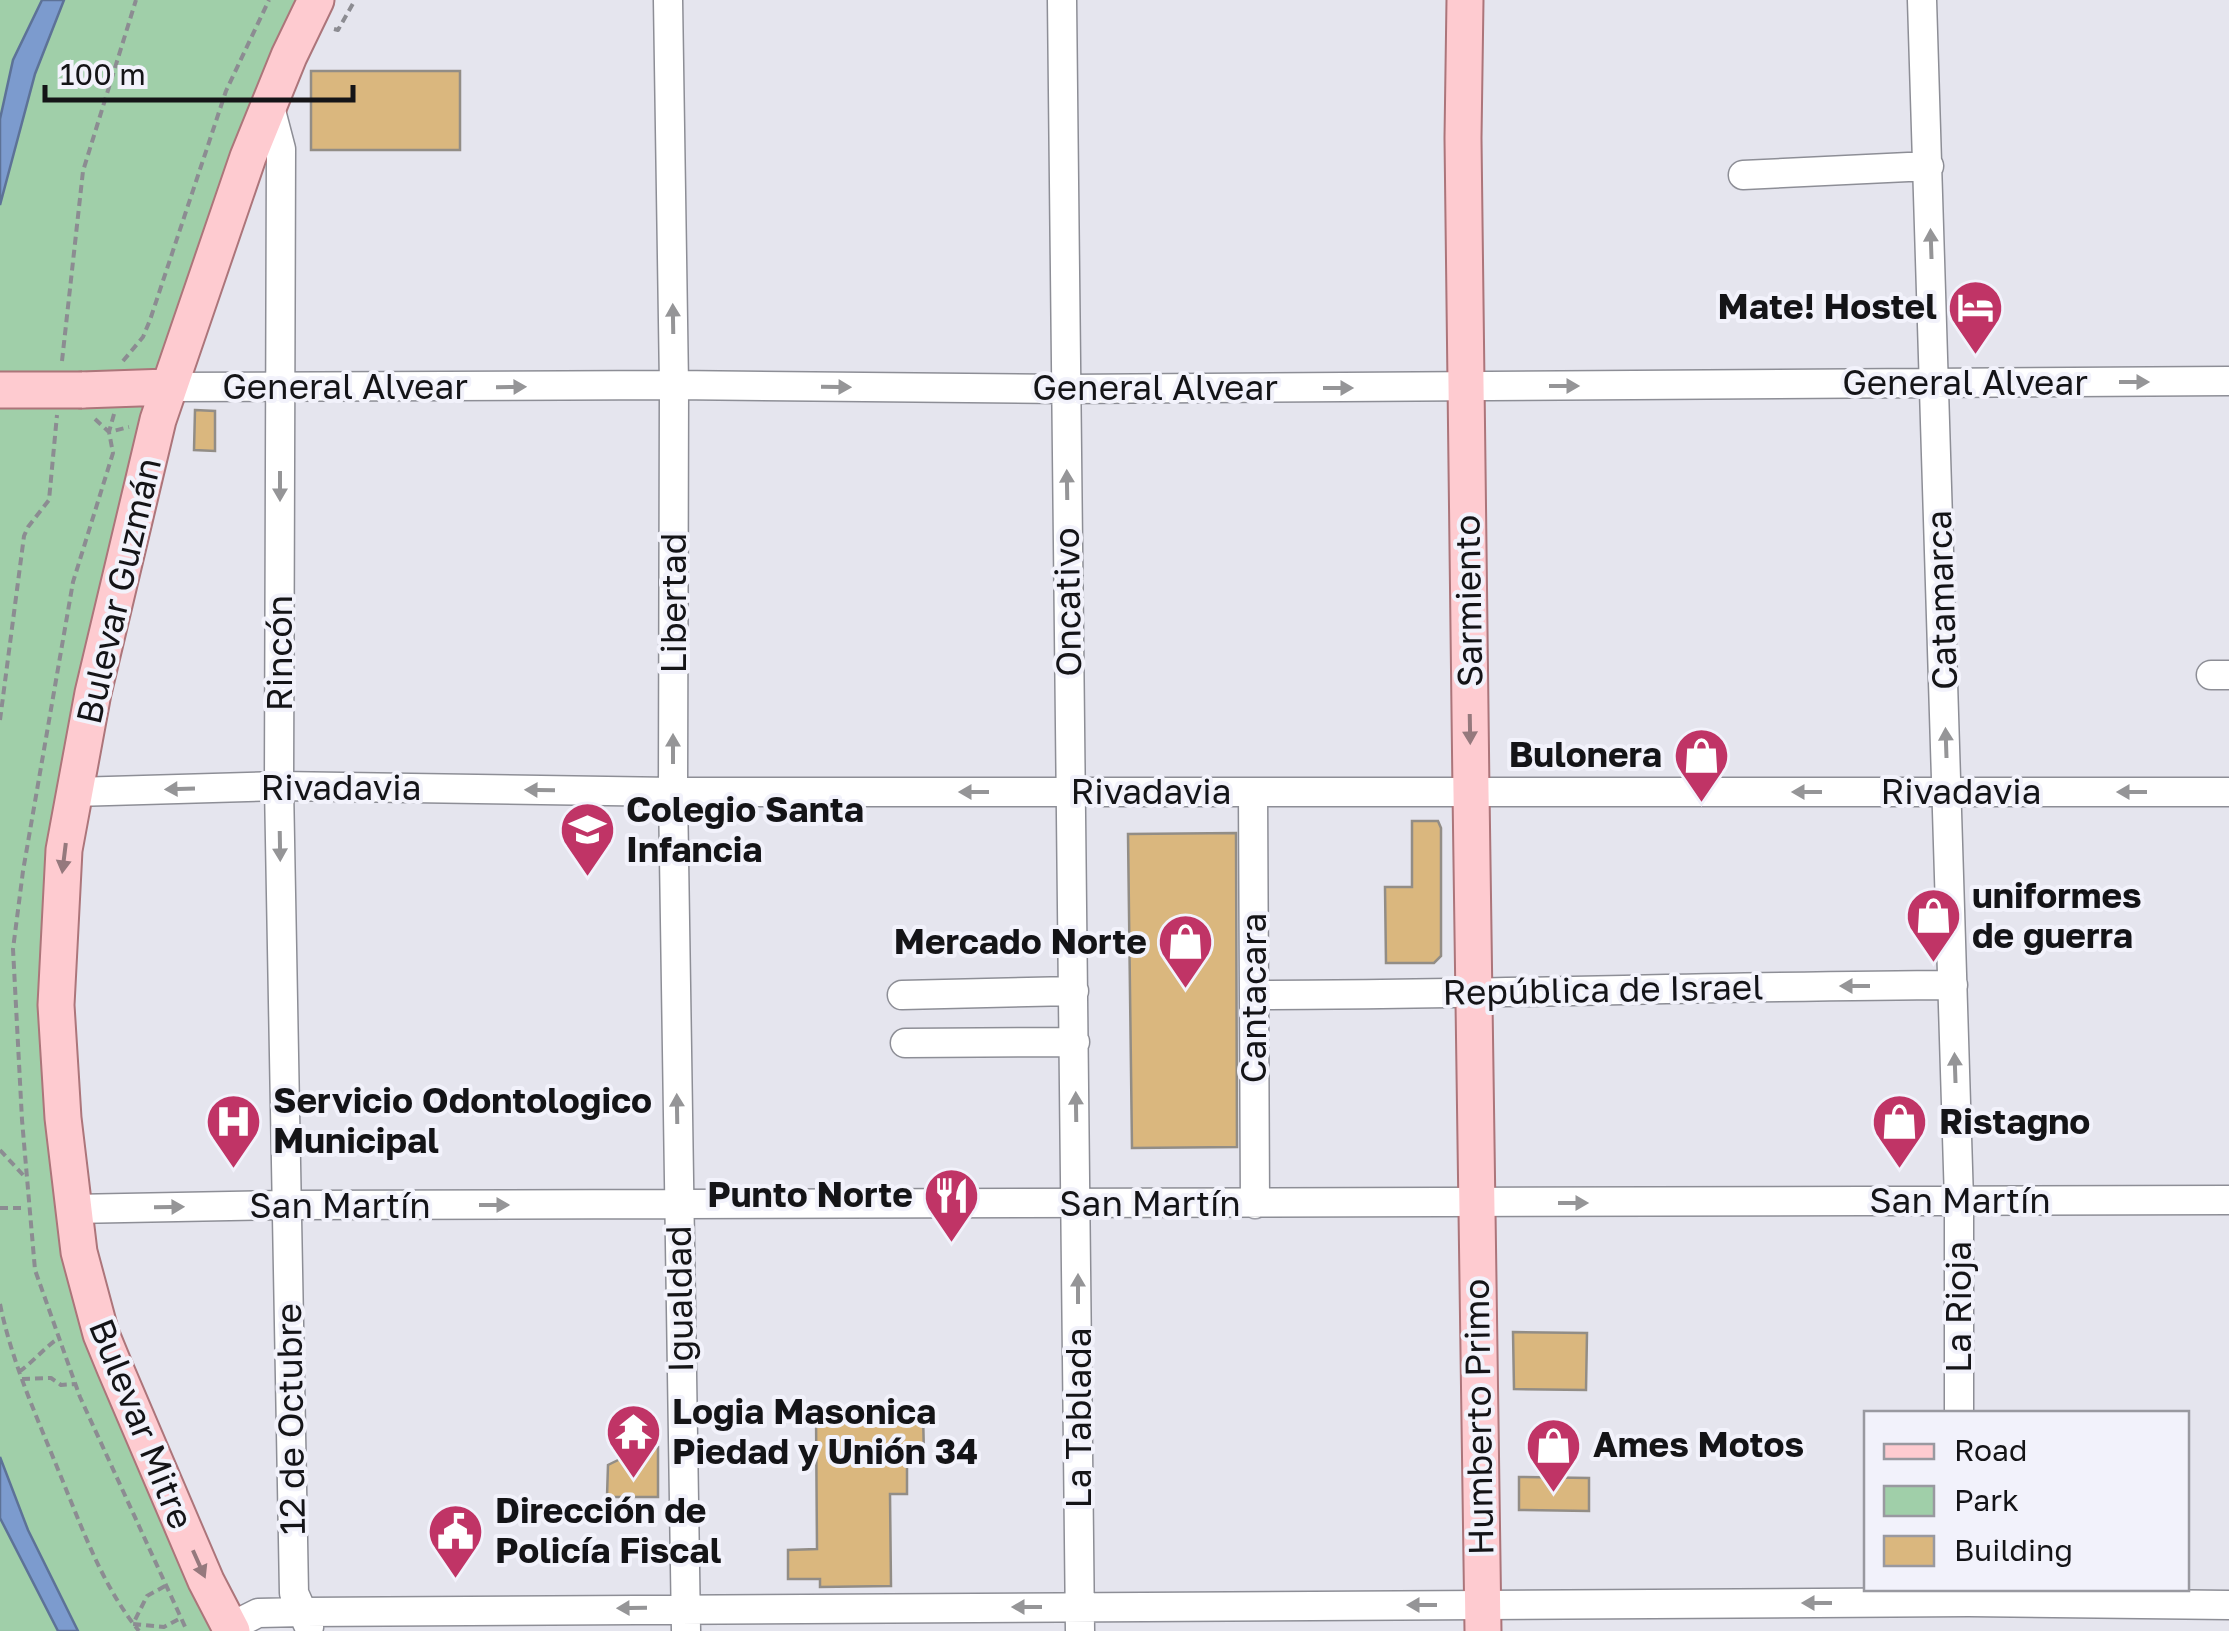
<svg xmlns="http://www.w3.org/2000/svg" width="2229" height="1631" font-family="'Golos Text',sans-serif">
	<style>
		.green { fill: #a0cfa9 }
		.water { fill: #7c9bce; stroke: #5d7297; stroke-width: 2.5 }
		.building { fill: #dab77e; stroke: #928d86; stroke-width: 2.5 }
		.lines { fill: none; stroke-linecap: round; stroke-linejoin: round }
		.minor-casing { stroke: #8d8e96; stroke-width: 31 }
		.major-casing { stroke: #ac757a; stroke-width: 39 }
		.path { stroke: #8c8c92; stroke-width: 4; stroke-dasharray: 8 5; stroke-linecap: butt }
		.minor { stroke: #fff; stroke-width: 28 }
		.major { stroke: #fecbd0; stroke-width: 35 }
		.major-bridge-casing { stroke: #ac757a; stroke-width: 39; stroke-linecap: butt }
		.major-bridge { stroke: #fecbd0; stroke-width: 35 }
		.oneway { fill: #959597 }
		.oneway2 { fill: #95797d }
		.labels { text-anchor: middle; stroke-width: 8; stroke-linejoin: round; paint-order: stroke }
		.poi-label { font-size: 35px; font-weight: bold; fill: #141417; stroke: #f2f2fb; text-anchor: start }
		.street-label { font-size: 35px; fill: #141417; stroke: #f2f2fb }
	</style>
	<rect width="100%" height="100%" fill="#e5e5ee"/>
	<!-- green -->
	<path class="green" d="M0,0h42l-29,60 -13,59z
		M64,0h252l-68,157 -174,635 -2,417 160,422h-154l-50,-101 -28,-73v-1257l35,-126z
		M0,1518l58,113h-58z"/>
	<!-- water -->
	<path class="water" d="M42,0h22l-29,74 -35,131v-86l13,-59z
		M0,1457l28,73 50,101h-20l-58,-113z"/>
	<!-- building -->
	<path class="building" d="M311,71h149v79h-149z
		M195,410l20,1v40l-21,-1z
		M1412,821h26l3,7v128l-7,7h-48l-1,-76h27z
		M1236,833l1,314 -105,1 -4,-314z
		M1513,1332l74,1 -1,57 -72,-1z
		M923,1413l1,43h-17v38h-17l1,92 -71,1v-8h-32v-29l29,-1 -1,-135z
		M658,1447v50h-51l1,-32 35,-17z
		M1519,1477l70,1v33l-70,-1z"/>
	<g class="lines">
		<defs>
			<path id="minor" d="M668,0l6,385 -1,407 13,839
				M1062,0l18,1631
				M1922,0l37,1201v213
				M269,103l12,46 -2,637 15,807 15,34
				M1743,175l186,-9
				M168,387l506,-2 391,4 1164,-8
				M2211,675h18
				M74,792l205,-6 394,6h1556
				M1253,792l2,412
				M902,995l172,-4
				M1254,995c233,0 466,-9 699,-10
				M905,1043l170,-1
				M72,1209l215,-4 1942,-5
				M230,1627l28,-14 46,-1 1665,-10 260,3"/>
			<path id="major" d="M1465,0l-2,138 8,654 12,839
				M82,390l86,-3
				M232,1631l-26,-50 -91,-213 -14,-34 -22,-82 -16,-134 -7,-113 8,-155 29,-157 65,-273 90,-263 41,-101 27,-56"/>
		</defs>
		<!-- minor casing -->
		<use href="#minor" class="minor-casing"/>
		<!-- major casing -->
		<use href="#major" class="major-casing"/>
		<!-- path -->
		<path class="path" d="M334,29l4,1 17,-30
			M62,361l21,-190 53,-171
			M123,361l20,-24 7,-17 76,-229 43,-91
			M114,414l-5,18 4,21 -40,129 -50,289 -10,78 9,171 13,150 45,127 107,234
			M95,419l14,13 20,-5
			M0,720l24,-184 4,-9 21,-27 8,-85
			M0,1150l24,26
			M0,1208h21
			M0,1304c12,59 37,113 59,168 22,53 43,114 80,159
			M19,1372c15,-11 26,-25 41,-35
			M22,1379l29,-1 10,7 14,-1
			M165,1586l-18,10 -14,28 31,3 15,-8"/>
		<!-- minor -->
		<use href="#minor" class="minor"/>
		<!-- major -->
		<use href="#major" class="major"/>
		<defs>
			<path id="major-bridge" d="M0,390h82"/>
		</defs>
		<!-- major-bridge casing -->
		<use href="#major-bridge" class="major-bridge-casing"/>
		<!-- major-bridge -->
		<use href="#major-bridge" class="major-bridge"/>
	</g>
	<!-- one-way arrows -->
	<defs><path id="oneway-solid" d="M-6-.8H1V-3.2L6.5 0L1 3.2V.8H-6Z" transform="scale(2.5)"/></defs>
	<g class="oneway">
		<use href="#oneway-solid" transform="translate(1931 244) rotate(-92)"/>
		<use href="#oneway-solid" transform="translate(673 319) rotate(-91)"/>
		<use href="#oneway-solid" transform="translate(2134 382)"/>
		<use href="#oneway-solid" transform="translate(1564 386)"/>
		<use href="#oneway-solid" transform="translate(511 387) rotate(-1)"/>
		<use href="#oneway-solid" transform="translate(836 387) rotate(1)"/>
		<use href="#oneway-solid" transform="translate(1338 388)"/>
		<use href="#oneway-solid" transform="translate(1067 485) rotate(-91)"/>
		<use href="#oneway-solid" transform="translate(280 486) rotate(90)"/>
		<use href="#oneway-solid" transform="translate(1946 743) rotate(-92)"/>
		<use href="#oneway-solid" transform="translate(673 749) rotate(-90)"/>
		<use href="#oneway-solid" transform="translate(180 789) rotate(178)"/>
		<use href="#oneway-solid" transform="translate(540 790) rotate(-179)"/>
		<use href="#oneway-solid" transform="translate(974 792) rotate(180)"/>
		<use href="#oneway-solid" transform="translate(1807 792) rotate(180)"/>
		<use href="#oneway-solid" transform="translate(2132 792) rotate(180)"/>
		<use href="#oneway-solid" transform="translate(280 846) rotate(89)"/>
		<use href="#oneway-solid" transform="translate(1855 986) rotate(180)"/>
		<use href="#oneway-solid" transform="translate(1955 1068) rotate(-92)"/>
		<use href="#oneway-solid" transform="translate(1076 1107) rotate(-91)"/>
		<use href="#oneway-solid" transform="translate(677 1109) rotate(-91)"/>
		<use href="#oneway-solid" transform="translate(1573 1203)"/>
		<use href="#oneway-solid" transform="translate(494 1205)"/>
		<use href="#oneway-solid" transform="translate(169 1207) rotate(-1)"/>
		<use href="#oneway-solid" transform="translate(1078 1289) rotate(-90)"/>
		<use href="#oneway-solid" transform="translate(1817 1603) rotate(180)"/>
		<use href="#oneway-solid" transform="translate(1422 1605) rotate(180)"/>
		<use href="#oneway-solid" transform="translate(1027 1607) rotate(180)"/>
		<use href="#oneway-solid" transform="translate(632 1608) rotate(179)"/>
	</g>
	<g class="oneway2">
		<use href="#oneway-solid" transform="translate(1470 729) rotate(89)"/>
		<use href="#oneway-solid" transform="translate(64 858) rotate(97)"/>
		<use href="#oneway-solid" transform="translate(199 1564) rotate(66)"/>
	</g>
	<!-- icons -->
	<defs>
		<symbol id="hotel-pin" viewBox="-11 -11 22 30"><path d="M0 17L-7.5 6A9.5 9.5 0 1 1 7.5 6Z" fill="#c03466" stroke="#f2f2fb"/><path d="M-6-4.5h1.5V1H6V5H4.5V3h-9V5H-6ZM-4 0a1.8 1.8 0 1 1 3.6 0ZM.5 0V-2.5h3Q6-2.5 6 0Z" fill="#fff"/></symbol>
		<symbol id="shop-pin" viewBox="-11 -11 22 30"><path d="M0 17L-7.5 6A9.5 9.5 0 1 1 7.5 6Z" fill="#c03466" stroke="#f2f2fb"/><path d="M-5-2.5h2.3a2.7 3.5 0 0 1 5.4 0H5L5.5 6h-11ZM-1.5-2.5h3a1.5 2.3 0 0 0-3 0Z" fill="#fff"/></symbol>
		<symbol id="school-pin" viewBox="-11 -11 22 30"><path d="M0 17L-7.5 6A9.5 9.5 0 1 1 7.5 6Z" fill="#c03466" stroke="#f2f2fb"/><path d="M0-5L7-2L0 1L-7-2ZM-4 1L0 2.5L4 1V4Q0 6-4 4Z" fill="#fff"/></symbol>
		<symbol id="hospital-pin" viewBox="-11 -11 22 30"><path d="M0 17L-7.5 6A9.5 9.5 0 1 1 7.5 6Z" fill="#c03466" stroke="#f2f2fb"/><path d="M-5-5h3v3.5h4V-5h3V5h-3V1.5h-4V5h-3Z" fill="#fff"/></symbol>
		<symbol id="restaurant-pin" viewBox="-11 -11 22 30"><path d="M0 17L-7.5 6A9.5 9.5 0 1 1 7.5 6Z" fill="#c03466" stroke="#f2f2fb"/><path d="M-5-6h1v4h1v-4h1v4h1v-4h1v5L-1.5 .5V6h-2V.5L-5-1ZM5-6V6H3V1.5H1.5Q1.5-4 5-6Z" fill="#fff"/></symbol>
		<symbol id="temple-pin" viewBox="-11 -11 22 30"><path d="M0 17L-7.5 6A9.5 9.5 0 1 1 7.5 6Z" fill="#c03466" stroke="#f2f2fb"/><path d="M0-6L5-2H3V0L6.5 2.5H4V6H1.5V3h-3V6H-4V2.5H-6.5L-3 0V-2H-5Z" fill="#fff"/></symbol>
		<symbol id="civic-pin" viewBox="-11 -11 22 30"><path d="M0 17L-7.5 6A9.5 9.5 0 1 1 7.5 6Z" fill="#c03466" stroke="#f2f2fb"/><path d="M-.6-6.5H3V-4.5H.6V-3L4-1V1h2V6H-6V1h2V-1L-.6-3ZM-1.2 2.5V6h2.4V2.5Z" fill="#fff"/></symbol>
	</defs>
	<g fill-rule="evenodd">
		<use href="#hotel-pin" x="1944" y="276" width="63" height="86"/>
		<use href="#shop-pin" x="1670" y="724" width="63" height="86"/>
		<use href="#school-pin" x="556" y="798" width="63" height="86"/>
		<use href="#shop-pin" x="1902" y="884" width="63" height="86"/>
		<use href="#shop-pin" x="1154" y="910" width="63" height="86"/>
		<use href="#hospital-pin" x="202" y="1090" width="63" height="86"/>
		<use href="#shop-pin" x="1868" y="1090" width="63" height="86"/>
		<use href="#restaurant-pin" x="920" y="1164" width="63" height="86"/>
		<use href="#temple-pin" x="602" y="1400" width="63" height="86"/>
		<use href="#shop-pin" x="1522" y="1414" width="63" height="86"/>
		<use href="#civic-pin" x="424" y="1500" width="63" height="86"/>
	</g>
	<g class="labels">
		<!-- poi labels -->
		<g class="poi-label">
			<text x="1937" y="319" text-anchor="end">Mate! Hostel</text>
			<text x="1662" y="767" text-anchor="end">Bulonera</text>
			<text x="626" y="822">Colegio Santa<tspan x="626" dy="40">Infancia</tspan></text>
			<text x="1972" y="908">uniformes<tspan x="1972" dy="40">de guerra</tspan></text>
			<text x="1147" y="954" text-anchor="end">Mercado Norte</text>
			<text x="273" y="1113">Servicio Odontologico<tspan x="273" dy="40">Municipal</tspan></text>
			<text x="1939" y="1134">Ristagno</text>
			<text x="913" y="1207" text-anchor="end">Punto Norte</text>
			<text x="672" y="1424">Logia Masonica<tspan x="672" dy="40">Piedad y Unión 34</tspan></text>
			<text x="1593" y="1457">Ames Motos</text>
			<text x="495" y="1523">Dirección de<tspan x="495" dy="40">Policía Fiscal</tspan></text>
		</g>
		<!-- street labels -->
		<g class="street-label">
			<text x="1965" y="395">General Alvear</text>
			<text x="345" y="399">General Alvear</text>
			<text x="1155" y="400">General Alvear</text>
			<text transform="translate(119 591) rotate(-77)" y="12">Bulevar Guzmán</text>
			<text transform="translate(1942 600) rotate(-92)" y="12">Catamarca</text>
			<text transform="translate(1469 601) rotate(-91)" y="12">Sarmiento</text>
			<text transform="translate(1068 602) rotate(-91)" y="12">Oncativo</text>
			<text transform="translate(674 603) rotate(-90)" y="12">Libertad</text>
			<text transform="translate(280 653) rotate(-90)" y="12">Rincón</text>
			<text x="341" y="800">Rivadavia</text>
			<text x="1151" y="804">Rivadavia</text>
			<text x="1961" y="804">Rivadavia</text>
			<text transform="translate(1603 990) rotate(-1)" y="12">República de Israel</text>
			<text transform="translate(1254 998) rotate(-90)" y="12">Cantacara</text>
			<text x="1960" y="1213">San Martín</text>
			<text x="1150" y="1216">San Martín</text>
			<text x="340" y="1218">San Martín</text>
			<text transform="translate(680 1299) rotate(-91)" y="12">Igualdad</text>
			<text transform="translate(1959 1307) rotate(-90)" y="12">La Rioja</text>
			<text transform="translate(1479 1417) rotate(-91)" y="12">Humberto Primo</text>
			<text transform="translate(1079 1418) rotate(-90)" y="12">La Tablada</text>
			<text transform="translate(291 1419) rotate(-91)" y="12">12 de Octubre</text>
			<text transform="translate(141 1424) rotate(68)" y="12">Bulevar Mitre</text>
		</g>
	</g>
	<!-- legend -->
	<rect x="1864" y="1411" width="325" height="180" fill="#f2f2fb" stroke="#9999a0" stroke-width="2.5"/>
	<rect x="1884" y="1444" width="50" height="15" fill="#fecbd0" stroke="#9999a0" stroke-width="2.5"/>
	<text x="1954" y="1461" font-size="30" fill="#141417">Road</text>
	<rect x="1884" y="1486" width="50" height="30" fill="#a0cfa9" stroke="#9999a0" stroke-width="2.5"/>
	<text x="1954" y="1511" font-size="30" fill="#141417">Park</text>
	<rect x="1884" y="1536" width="50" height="30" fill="#dab77e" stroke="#9999a0" stroke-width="2.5"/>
	<text x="1954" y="1561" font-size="30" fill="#141417">Building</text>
	<!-- scale -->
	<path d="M45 85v15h308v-15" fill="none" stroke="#141417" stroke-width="5"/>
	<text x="60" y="85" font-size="30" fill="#141417" stroke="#f2f2fb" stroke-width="8" paint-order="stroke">100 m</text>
</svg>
